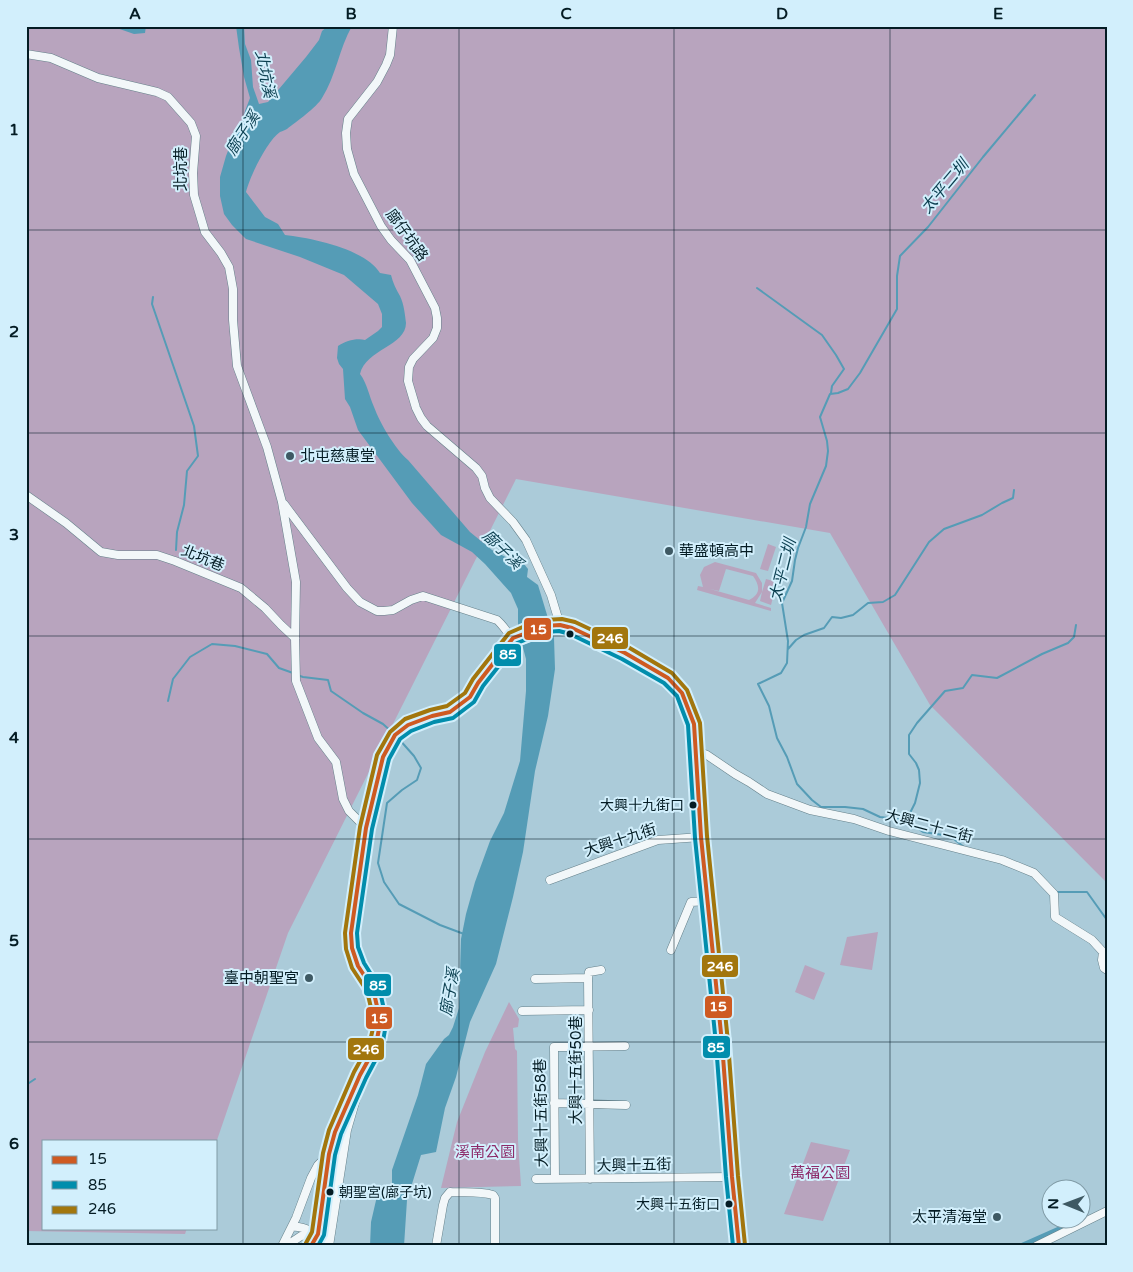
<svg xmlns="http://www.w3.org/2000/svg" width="1133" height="1272" font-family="'Varela Round','Noto Sans TC',sans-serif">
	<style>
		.green { fill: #b8a4be; fill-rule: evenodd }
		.water { fill: #559cb6 }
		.pier { fill: #abcbd9 }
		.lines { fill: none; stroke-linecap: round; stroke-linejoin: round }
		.stream { stroke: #559cb6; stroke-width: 2 }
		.canal { stroke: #559cb6; stroke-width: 6 }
		.minor-casing { stroke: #65808a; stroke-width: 9 }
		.major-casing { stroke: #65808a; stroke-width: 11 }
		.minor { stroke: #f2f7f9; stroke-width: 8 }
		.major { stroke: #f2f7f9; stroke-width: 10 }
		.bus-1-casing { stroke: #d2effc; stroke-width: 8 }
		.bus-2-casing { stroke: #d2effc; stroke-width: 8 }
		.bus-3-casing { stroke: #d2effc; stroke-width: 8 }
		.bus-1 { stroke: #ce5a22; stroke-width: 4 }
		.bus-2 { stroke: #018dac; stroke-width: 4 }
		.bus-3 { stroke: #a2760d; stroke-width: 4 }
		.grid { fill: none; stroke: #041c24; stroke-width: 1; stroke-opacity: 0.55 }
		.poi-dot { fill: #3e5963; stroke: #d2effc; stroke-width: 2 }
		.bus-dot { fill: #041c24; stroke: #d2effc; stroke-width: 2 }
		.labels { text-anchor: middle; stroke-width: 4; stroke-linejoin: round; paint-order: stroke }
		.bus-label { font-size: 14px; fill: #041c24; stroke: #d2effc; text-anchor: end }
		.street-label { font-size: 15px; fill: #041c24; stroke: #d2effc }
		.poi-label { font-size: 15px; fill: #041c24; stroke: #d2effc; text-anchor: start }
		.park-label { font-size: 15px; fill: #8d2b69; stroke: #d2effc }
		.water-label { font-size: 16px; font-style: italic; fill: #0b3f50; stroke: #d2effc }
		.line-badge { stroke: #d2effc; stroke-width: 2 }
		.badge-label { font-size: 14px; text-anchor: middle; font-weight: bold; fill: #fff }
		.neatline { fill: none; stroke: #041c24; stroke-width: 2 }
		.grid-label { font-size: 16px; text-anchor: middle; font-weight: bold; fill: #041c24 }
	</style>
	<rect width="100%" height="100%" fill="#abcbd9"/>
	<!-- green -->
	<path class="green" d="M26,26h1081v857l-177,-178 -100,-172 -314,-54 -228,454 -72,210v-2h-172v87h143l-2,6 -159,-3z
		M768,544l8,3 -8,24 -8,-2z
		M715,562l41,11 6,10v9l4,-13 11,3 -6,23 -11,-4 2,-9 -7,11 16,5v3l-74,-21 1,-4 5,1 -3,-12 4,-8zM726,569l27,7c7,10 8,18 -4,24l-39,-11 9,2z
		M878,932l-6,38 -32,-5 7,-28z
		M805,965l20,8 -11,27 -19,-8z
		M509,1002l10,17 -1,8 -5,1 2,21 2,2 1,90 3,45 -80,2 16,-66 28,-70z
		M811,1142l39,8 -27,71 -39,-7z"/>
	<!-- water -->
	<path class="water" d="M111,26h35l-1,7 -11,1z
		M236,26h8l1,18 6,16 2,27 6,17 9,-2 38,-45 13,-17 3,-9 6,-5h24c-13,23 -16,50 -30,72 -5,9 -26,24 -35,31 -2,1 -4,2 -7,3 -13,9 -30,44 -34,60l19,25 13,7 7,11c27,3 80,14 95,38l11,2c2,8 5,14 9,21 4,8 5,19 6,27 0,23 -40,26 -46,51 7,9 9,22 14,33 6,16 21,42 34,53l62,72 22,18 27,14h5l4,5 -1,8 11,8 16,53 1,31 -7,47 -13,55 -12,81 -10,45 -17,67 -26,58 -14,55 -11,31 -9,44 -15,3 -14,45 -3,46h-34l1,-24 6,-26 15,-7v-19l26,-75 8,-31 18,-25 5,-4 4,-8 6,-19 2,-69 5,-25 9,-32 15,-41 14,-28 16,-52 6,-70v-32l-8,-30v-20l-7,-16 -26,-29 -13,-12 -31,-17 -29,-32 -54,-73 -8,-23 -5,-8 -2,-30 -4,-5 -2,-6 1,-12c8,-5 18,-8 27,-6l13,-9 4,-4v-13l-4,-10 -34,-29 -44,-18 -54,-18 -14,-14 -8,-11 -4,-18v-19l6,-21 9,-23 7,-9 3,-13 5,-13 -6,-21 -5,-29z"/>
	<!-- pier -->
	<path class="pier" d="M549,617l7,18 -11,1 -22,9 -5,-19z"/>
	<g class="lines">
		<!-- stream -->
		<path class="stream" d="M757,288l65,47 14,20 8,14 -12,17 -1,7
			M153,297l-1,7 42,122 4,30 -11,15 -3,34 -7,27 -1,18
			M788,649l8,-9 8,-5 20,-7 8,-11 9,1 12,-3 15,-12 15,-1 12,-7 34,-53 15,-13 38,-14 20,-12 11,-5 1,-8
			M297,675l6,2 25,3 3,11 32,22 20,11 10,9
			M168,701l5,-22 17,-22 22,-13 23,2 32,8 12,14 14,5
			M398,738l16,18 7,12 -4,12 -15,10 -15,13 -9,60 6,19 15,22 41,21 24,9
			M907,819l8,-16 5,-20 -1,-13 -3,-7 -7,-9v-19l8,-12 28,-32 18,-3 9,-13 25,3 45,-24 26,-11 6,-6 2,-12
			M964,847l-14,-11 -27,-4 -17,-12 -26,-3 -17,-8 -18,-2h-24l-9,-7 -15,-16 -10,-27 -10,-19 -8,-32 -11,-22 23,-11 6,-10 1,-22 -6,-38 10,-22 3,-21 3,-12 8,-21 4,-23 16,-38 2,-15 -1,-10 -7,-24 10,-23 8,-1 10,-4 12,-16 37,-64v-33l3,-20 28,-29 55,-70 52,-62
			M1055,892h32l20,28
			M26,1085l9,-6"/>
		<!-- canal -->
		<path class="canal" d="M1022,1246l61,-27"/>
		<defs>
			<path id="minor" d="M393,26l-3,29 -4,10 -9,17 -29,37 -2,14 1,16 7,25 27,52 10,14 19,20 25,48 2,10v10l-4,10 -20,21 -4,8 -1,14 8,27 5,10 6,8 49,42 6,8 3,12 5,10 23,24 13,18 25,55 9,30
				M26,54l25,4 47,20 59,14 11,5 23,26 5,13 -3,37 1,22 11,37 16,21 8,14 4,22v31l4,46 30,81 15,55 14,80 -1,56 1,43 22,57 18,24 7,37 6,12 17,17
				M26,495l40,28 35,29 17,3h39l18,6 66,27 24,20 16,17 14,13
				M284,504l63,84 13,14 17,9h7l9,-1 18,-10 12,-4 74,24c7,6 10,13 16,18
				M697,751l10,4 28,19 14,8 18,12 43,16 44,9 35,12 113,29 32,13 20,21 1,23 37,23 11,12 -1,8 2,8 3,2
				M550,880l108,-40 43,-3
				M671,950l20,-48 17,-1
				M535,979l53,-1
				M522,1011l67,-1
				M554,1103l72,2
				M536,1179l196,-2
				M555,1179l-1,-132 71,-1
				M590,1179l-2,-201 1,-6 12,-2
				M292,1227c11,-2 20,6 31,8
				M282,1246l14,-28 15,-40 7,-13 11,-11
				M286,1246l15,-10 17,-2
				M436,1246l7,-41 2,-7 5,-6c15,1 29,-1 43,3l2,3v48
				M1036,1246l71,-35"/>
			<path id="major" d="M317,1246l12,-92 6,-22 15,-34
				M328,1246l18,-116 11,-38 9,-18 4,-17 7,-18 2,-10v-14l-6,-26 -15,-23 -6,-18 -1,-15 15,-105 17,-71 12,-22 13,-10 24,-9 18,-4 20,-15 8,-14 35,-45 14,-6 18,-6 15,-1 12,3 53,25 43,25 14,15 12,31 7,113 21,206 10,134 7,69"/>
		</defs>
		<!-- minor casing -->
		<use href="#minor" class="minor-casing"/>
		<!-- major casing -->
		<use href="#major" class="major-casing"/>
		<!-- minor -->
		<use href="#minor" class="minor"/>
		<!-- major -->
		<use href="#major" class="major"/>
		<defs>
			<path id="bus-1" d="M311,1246l7,-12 11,-80 6,-22 25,-57 10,-18 7,-18 2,-10v-14l-6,-26 -15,-23 -6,-18 -1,-15 15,-105 17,-71 12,-22 13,-10 24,-9 18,-4 20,-15 8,-14 35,-45 32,-12 15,-1 12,3 53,25 43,25 14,15 12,31 7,113 21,206 10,134 7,69"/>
			<path id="bus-2" d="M318,1246l6,-11 11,-80 6,-21 25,-56 10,-19 7,-18 2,-11v-16l-6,-27 -15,-24 -6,-16 -1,-14 15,-104 17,-70 11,-20 11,-8 23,-9 19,-4 21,-16 9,-16 34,-43 29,-11 13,-1 11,3 52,25 42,24 13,13 11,29 7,113 21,206 10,133 7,69"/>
			<path id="bus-3" d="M306,1243l6,-11 11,-79 6,-23 25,-58 10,-18 7,-17 2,-9v-12l-6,-25 -15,-23 -6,-19 -1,-16 15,-106 17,-72 13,-23 15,-13 25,-9 17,-4 18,-13 8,-14 36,-46 16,-7 19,-6 18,-1 13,3 53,25 44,26 15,17 13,33 7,113 21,206 10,134 7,69"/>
		</defs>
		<!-- bus-1 casing -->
		<use href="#bus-1" class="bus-1-casing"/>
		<!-- bus-2 casing -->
		<use href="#bus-2" class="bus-2-casing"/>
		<!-- bus-3 casing -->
		<use href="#bus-3" class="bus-3-casing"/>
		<!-- bus-1 -->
		<use href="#bus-1" class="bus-1"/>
		<!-- bus-2 -->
		<use href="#bus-2" class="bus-2"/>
		<!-- bus-3 -->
		<use href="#bus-3" class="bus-3"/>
	</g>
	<!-- grid -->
	<path class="grid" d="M243,26v1220M459,26v1220M674,26v1220M890,26v1220M26,230h1081M26,433h1081M26,636h1081M26,839h1081M26,1042h1081"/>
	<!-- markers -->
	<g class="poi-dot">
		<circle cx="290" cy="456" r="5"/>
		<circle cx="669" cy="551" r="5"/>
		<circle cx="309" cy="978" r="5"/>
		<circle cx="997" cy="1217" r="5"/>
	</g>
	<g class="bus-dot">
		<circle cx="570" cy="634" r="4.5"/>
		<circle cx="693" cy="805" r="4.5"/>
		<circle cx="330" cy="1192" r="4.5"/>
		<circle cx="729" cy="1204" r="4.5"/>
	</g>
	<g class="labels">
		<!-- bus labels -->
		<g class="bus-label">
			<text x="684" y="810">大興十九街口</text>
			<text x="339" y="1197" text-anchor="start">朝聖宮(廍子坑)</text>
			<text x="720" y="1209">大興十五街口</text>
		</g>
		<!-- street labels -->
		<g class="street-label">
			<text transform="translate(181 169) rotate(-90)" y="5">北坑巷</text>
			<text transform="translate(407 235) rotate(54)" y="5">廍仔坑路</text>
			<text transform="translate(203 558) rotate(22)" y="5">北坑巷</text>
			<text transform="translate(929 826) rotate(15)" y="5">大興二十二街</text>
			<text transform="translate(620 840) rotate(-18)" y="5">大興十九街</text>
			<text transform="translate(576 1070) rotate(-90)" y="5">大興十五街50巷</text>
			<text transform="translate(541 1113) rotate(-91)" y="5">大興十五街58巷</text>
			<text transform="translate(634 1165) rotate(-1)" y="5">大興十五街</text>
		</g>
		<!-- poi labels -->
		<g class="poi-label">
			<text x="300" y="461">北屯慈惠堂</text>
			<text x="679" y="556">華盛頓高中</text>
			<text x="299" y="983" text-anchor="end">臺中朝聖宮</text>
			<text x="987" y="1222" text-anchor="end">太平清海堂</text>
		</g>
		<!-- park labels -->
		<g class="park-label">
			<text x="485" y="1157">溪南公園</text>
			<text x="820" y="1178">萬福公園</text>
		</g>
		<!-- water labels -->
		<g class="water-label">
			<text transform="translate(266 74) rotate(79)" y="6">北坑溪</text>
			<text transform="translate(242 133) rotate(-57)" y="6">廍子溪</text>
			<text transform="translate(944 186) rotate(-50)" y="6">太平二圳</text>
			<text transform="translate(503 549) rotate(44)" y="6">廍子溪</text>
			<text transform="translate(782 570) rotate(-76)" y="6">太平二圳</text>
			<text transform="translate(449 992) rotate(-80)" y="6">廍子溪</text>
		</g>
	</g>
	<g class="line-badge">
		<rect x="523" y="617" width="29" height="24" rx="5" fill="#ce5a22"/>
		<rect x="591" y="626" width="38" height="24" rx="5" fill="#a2760d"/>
		<rect x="493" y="643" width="29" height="24" rx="5" fill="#018dac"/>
		<rect x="701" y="954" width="38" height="24" rx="5" fill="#a2760d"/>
		<rect x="363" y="973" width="29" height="24" rx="5" fill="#018dac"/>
		<rect x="704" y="995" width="29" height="24" rx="5" fill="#ce5a22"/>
		<rect x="365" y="1006" width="28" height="24" rx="5" fill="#ce5a22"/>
		<rect x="702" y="1035" width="29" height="24" rx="5" fill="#018dac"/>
		<rect x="347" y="1037" width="38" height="24" rx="5" fill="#a2760d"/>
	</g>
	<g class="badge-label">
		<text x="538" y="634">15</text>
		<text x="610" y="643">246</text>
		<text x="508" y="659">85</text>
		<text x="720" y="971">246</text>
		<text x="378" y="990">85</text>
		<text x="718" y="1011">15</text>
		<text x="379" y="1023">15</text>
		<text x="716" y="1052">85</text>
		<text x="366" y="1054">246</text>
	</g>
	<!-- border -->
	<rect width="1133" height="1272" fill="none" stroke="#d2effc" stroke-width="55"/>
	<!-- legend -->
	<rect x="42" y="1140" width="175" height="90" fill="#d2effc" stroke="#809ba6"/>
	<rect x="52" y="1156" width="25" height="8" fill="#ce5a22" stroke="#809ba6"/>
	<text x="88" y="1164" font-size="15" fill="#041c24">15</text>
	<rect x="52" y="1181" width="25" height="8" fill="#018dac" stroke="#809ba6"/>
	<text x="88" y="1190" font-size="15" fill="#041c24">85</text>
	<rect x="52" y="1206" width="25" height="8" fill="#a2760d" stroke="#809ba6"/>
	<text x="88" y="1214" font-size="15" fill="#041c24">246</text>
	<!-- north arrow -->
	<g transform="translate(1066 1204) rotate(271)"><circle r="24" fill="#d2effc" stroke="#809ba6"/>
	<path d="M0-4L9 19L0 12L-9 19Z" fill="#3e5963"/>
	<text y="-8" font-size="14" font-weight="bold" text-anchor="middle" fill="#041c24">N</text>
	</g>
	<rect x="28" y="28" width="1078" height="1216" class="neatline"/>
	<g class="grid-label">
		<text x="135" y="19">A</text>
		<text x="351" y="19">B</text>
		<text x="566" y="19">C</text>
		<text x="782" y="19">D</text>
		<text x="998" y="19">E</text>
		<text x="14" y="135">1</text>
		<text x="14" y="337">2</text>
		<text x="14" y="540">3</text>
		<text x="14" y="743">4</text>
		<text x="14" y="946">5</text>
		<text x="14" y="1149">6</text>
	</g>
</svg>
